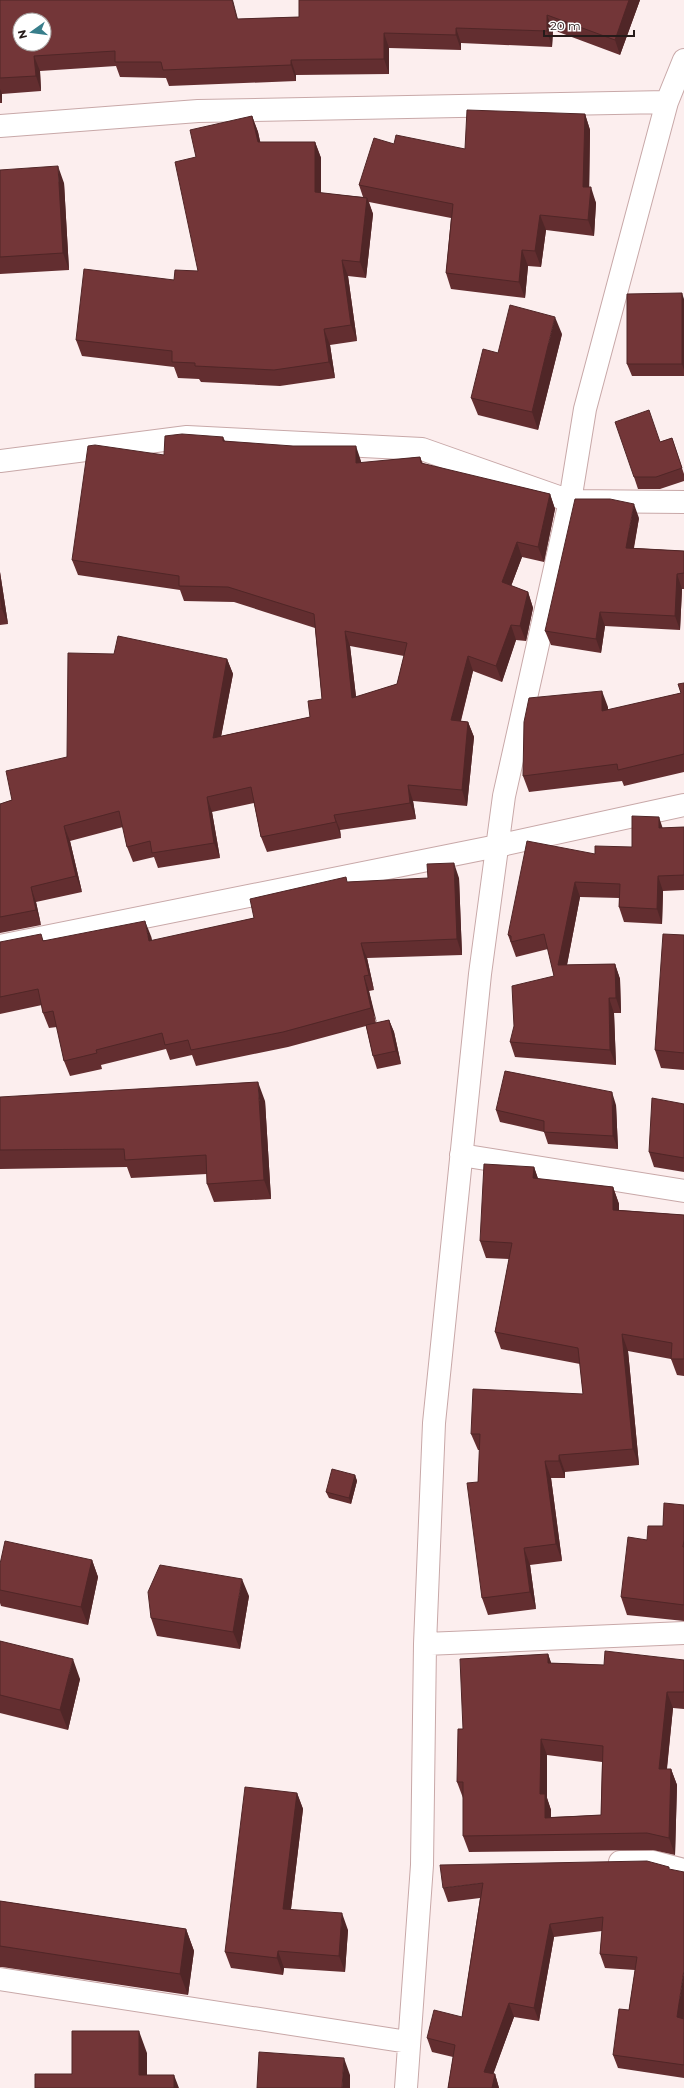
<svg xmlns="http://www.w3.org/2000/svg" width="684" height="2088" font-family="Montserrat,sans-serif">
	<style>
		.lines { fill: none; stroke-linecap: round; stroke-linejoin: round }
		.minor-casing { stroke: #c8a8a8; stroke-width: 24 }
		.minor { stroke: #fff; stroke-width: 22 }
		.wall { fill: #632e30; fill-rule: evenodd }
		.shaded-wall { fill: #502627 }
		.building { fill: #733638; stroke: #502627; fill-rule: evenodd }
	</style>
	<rect width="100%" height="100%" fill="#fceeee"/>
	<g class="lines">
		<defs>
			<path id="minor" d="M0,126l198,-15 469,-9
				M0,461l187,-24 235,12 148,52 114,1
				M0,946l497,-100 187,-41
				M461,1155l223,36
				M425,1644l259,-11
				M620,1862h33l31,8
				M0,1979l408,63
				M406,2088l16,-223 3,-221 9,-221 46,-449 24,-178 66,-295 15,-92 82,-307 17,-42"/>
		</defs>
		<!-- minor casing -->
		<use href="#minor" class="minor-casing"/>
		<!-- minor -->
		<use href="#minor" class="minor"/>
	</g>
	<!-- wall -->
	<path class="wall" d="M0,0l238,19 61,-2v-17h341l-20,55 -67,-25 -1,17 -91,-4v7l-72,-2v26l-93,1v6l-127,5 -3,-8 -46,-1 -4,-11 -76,5 1,20 -39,3v9h-2z
		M585,114l5,16 -1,57 7,16 -2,33 -48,-6 -5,37 -13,-1 -3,32 -74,-9 -5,-16 5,-55 -82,-16 4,12 -7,64 -18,-2 9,65 -27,4 5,33 -55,8 -79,-4 -2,-3 -21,-1 -4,-11 -92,-11 -6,-16 98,-60 24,-9 -2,-114 56,-41 6,16 2,10h55l6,16v35l42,4 -4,-12 35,-41 71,5z
		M0,170l64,13 5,87 -69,4z
		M684,299v77h-52l-5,-12z
		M562,334l-24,96 -60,-15 -7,-17z
		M223,437l2,4 136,20v2l59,-6 3,7 127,30 5,15 -11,53 -22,-5 -11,29 17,6 5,16 -7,33 -10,-1 -14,42 -29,-11 -12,50 7,1 6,15 -7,69 -54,-5 3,18 -76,11 1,8 -74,14 -6,-15 -7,-34 -42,9 8,46 -62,10 -4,-11 -21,5 -6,-15 -4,-20 -53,14 12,51 -46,10 5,23 -41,8v-129l12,-4 55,-43 160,-98 6,15 -12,62 89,-19 12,-18 -7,-71 -81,-26 -50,-1 -4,-11 -102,-15 -6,-15 92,-105zM350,646l54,10 -7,28 -41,13z
		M672,438l12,36v7l-24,8h-22l-4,-12 26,-35z
		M639,518l-5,30 50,3v38h-2l-2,41 -75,-4 -4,27 -50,-8 -6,-14z
		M0,572l8,52 -8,1z
		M684,683v89l-60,14 -2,-5 -93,11 -6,-16 85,-69v3l73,-17z
		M684,827v63l-21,1 -1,33 -38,-2 -5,-15v-9l-39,-1 -13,68 48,-1 5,15 1,34h-7l2,52 -101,-8 -5,-15 44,-66 -6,-27 -32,8 -8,-22 87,-81 37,-7 31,-19z
		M459,878l3,77 -95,3 7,32 -5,1 7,32 13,-3 5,12 7,32 -24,5 -4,-13 -7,-30 -78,21 -92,19 -4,-11 -22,5 -4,-11 -65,16 1,4 -32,7 -6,-15 -7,-34 -8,1 -6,-15 -1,-8 -42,9v-72l151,-6 1,5 102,-23 94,-36z
		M684,935v135l-23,-2 -6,-18z
		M0,1097l265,4 6,98 -57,3 -7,-18v-10l-76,4 -4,-11 -127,2z
		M684,1104v68l-30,-5 -5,-15z
		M616,1105l2,44 -70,-5 -4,-12 -44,-10 -4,-12z
		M534,1167l4,12 75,8 6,17v6l65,5v161l-7,-1 -6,-16 -43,-8 11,114 -74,7v6h-14l11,83 -32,4 6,44 -48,6 -6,-17 -4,-116 2,-32h-2l-7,-16 112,-40 -3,-30 -79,-15 -6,-17 14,-73 -23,-1 -6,-17z
		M355,1475l2,6 -6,23 -22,-6 -3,-6z
		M684,1505v116l-57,-6 -6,-18 26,-57 16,-14z
		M92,1560l6,17 -10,48 -87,-19 -1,-3v-39z
		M249,1596l-9,53 -83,-13 -6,-18z
		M0,1641l80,38 -12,51 -68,-17z
		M548,1654l3,9 53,2 80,-5v49l-11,-1 -6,61h4l6,16 -2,70 -22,-5 -184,2 -6,-16v-38l-6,-16 6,-53zM547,1755l55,7 -1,53 -50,2v-7l-4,-12z
		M297,1793l6,16 -12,100 57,21 -3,42 -61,-4 -1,7 -52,-7 -6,-16z
		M647,1861l37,157v60l-66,-10 -5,-13 16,-45 6,-40 -30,-2 -5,-14 2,-23 -48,6 -15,84 -25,-4 -21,57h2l4,14h-51l5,-31 -21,-5 -5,-14 35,-21 18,-119 -32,4 -5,-14z
		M0,1901l186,28 8,22 -6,44 -186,-28h-2z"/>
	<!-- shaded-wall -->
	<path class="shaded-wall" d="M232,0h1l9,35 -5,-16z
		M629,0h11l-20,55 -5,-15z
		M547,15l6,15 -1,17 -5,-16z
		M456,28l5,15v7l-5,-15z
		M384,33l5,15v26l-5,-15z
		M34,56l6,15 1,20 -5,-15z
		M291,60l5,15v6l-5,-16z
		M0,89l2,5v9l-2,-7z
		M585,114l5,16 -1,73 -6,-16z
		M252,116l6,16 6,26 -6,-16z
		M315,142l6,16v50l-6,-16z
		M58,166l6,17 5,87 -6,-17z
		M591,187l5,16 -2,33 -6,-16z
		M367,198l6,16 -7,64 -6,-16z
		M540,215l6,15 -5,37 -6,-16z
		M522,250l6,16 -3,32 -6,-16z
		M342,260l6,16 9,65 -6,-16z
		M682,293l2,6v71l-2,-6z
		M555,317l7,17 -24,96 -6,-18z
		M324,329l6,16 5,33 -6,-16z
		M356,446l5,15 1,18 -6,-16z
		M550,494l5,15 -11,53 -6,-15z
		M634,504l5,14 -8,44 -5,-14z
		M517,542l5,15 -15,40 -5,-15z
		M0,572l8,52 -6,-15 -2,-15z
		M677,574l5,15 -2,41 -5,-14z
		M528,592l5,16 -7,33 -6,-15z
		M600,612l5,14 -4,27 -5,-14z
		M511,625l5,15 -14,42 -6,-16z
		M345,631l5,15 8,67 -6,-15z
		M468,656l5,15 -16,64 -6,-15z
		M227,659l6,15 -15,79 -5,-15z
		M602,691l6,16v20l-6,-16z
		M468,722l6,15 -7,69 -5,-16z
		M408,785l5,16 3,18 -6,-16z
		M207,797l5,15 8,46 -6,-15z
		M334,815l6,15 1,8 -5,-16z
		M659,817l5,15 -5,-4z
		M64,826l6,15 12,51 -6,-16z
		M454,863l5,15 3,77 -5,-16z
		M658,876l5,15 -1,33 -5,-15z
		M575,882l5,15 -16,83 -6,-15z
		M31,887l5,15 5,23 -5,-15z
		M145,921l6,15 4,20 -6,-15z
		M361,943l6,15 7,32 -5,-15z
		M615,964l5,15 1,34 -5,-15z
		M364,976l5,15 8,32 -6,-15z
		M609,998l5,15 2,52 -6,-15z
		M389,1020l5,12 7,32 -5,-13z
		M258,1082l7,19 6,98 -7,-19z
		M612,1092l4,13 2,44 -5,-13z
		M534,1167l6,17 -7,-6z
		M613,1187l6,17v23l-6,-17z
		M622,1334l6,17 11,114 -6,-16z
		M559,1455l6,17v6l-6,-17z
		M545,1461l6,17 11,83 -6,-17z
		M355,1475l2,6 -6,23 -2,-6z
		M524,1548l6,17 6,44 -6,-17z
		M92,1560l6,17 -10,48 -7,-18z
		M242,1579l7,17 -9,53 -7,-17z
		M548,1654l6,17 -6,-8z
		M73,1659l7,20 -12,51 -8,-20z
		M667,1692l6,16 -8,77 -6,-16z
		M541,1739l6,16v43l4,12v24l-6,-16 -5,-24z
		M671,1769l6,16 -2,70 -6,-17z
		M297,1793l6,16 -14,116 -6,-16z
		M342,1913l6,17 -3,42 -6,-16z
		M550,1924l4,13 -15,84 -5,-13z
		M186,1929l8,22 -6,44 -8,-21z
		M278,1951l6,17 -1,7 -6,-17z
		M684,1970v47l-2,14 -5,-14z
		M509,2003l5,14 -25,69 -5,-14z
		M139,2031l8,22v35l-8,-13z
		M344,2058l6,17v13h-8z
		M495,2074l4,14h-7z
		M174,2075l5,13h-5z"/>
	<!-- building -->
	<path class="building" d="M0,0h232l5,19 62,-2v-17h330l-14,40 -68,-25v16l-91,-3v7l-72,-2v26l-93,1v5l-128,5 -2,-8h-46v-11l-81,5 2,20 -36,2zM20,20h24v24h-24z
		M467,110l118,4 -2,73h8l-3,33 -48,-5 -5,36 -13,-1 -3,32 -73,-9 7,-69 -94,-19 15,-47 20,6 2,-9 69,14z
		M252,116l6,26h57v50l52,6 -7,64 -18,-2 9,65 -27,4 5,33 -55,8 -79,-4v-3l-23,-1v-11l-96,-11 8,-71 90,11 1,-10 23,1 -23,-109 21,-5 -6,-27z
		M58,166l5,87 -63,4v-87z
		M682,293v71h-55v-70z
		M510,305l45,12 -23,95 -61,-14 12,-49 15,4z
		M649,410l11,32 12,-4 10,30 -26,9h-22l-19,-55z
		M182,434l41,3v4l70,5h63v17l64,-6 1,6 129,31 -12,53 -21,-5 -15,40 26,10 -8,34 -9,-1 -15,41 -28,-10 -17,64 17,2 -6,68 -54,-5 2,18 -76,12 2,7 -75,15 -10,-50 -44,10 7,46 -62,10 -2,-12 -23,6 -8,-36 -55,15 12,50 -45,11 5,23 -36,7v-113l12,-4 -6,-29 61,-14 1,-104 46,1 4,-18 109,23 -14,79 97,-21 -2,-16 14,-2 -8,-85 -86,-27 -49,-1v-10l-107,-16 16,-114 7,-1 69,10 1,-19zM345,631l62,12 -10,41 -45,14z
		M575,499h35l24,5 -8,44 58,3v22l-7,1 -2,42 -75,-4 -4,27 -51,-8z
		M0,594l2,15h-2z
		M684,683v71l-66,16 -1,-6 -94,12 1,-54 5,-24 73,-7v20l79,-18 -3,-9z
		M632,816l27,1v11l25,-1v48l-26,1 -1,33 -38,-2 1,-23 -45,-2 -17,83 57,-1 1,34h-7l1,52 -100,-8 4,-16 -2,-40 42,-10 -10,-42 -33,8v-6l-3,-1 19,-94 68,13v-8l37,1z
		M454,863l3,76 -96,4 8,32 -5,1 7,32 -88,24 -92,18 -3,-10 -23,5 -3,-12 -66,17 1,3 -33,8 -11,-50 -10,2 -5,-24 -38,8v-55l41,-8 2,7 102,-20 4,20 105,-23 -4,-19 96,-22 1,5 81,-4 -1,-14z
		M663,934l21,1v118l-29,-3z
		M389,1020l7,31 -23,5 -7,-31z
		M505,1071l107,21 1,44 -69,-4v-11l-48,-11z
		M258,1082l6,98 -57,4 -1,-29 -81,5 -1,-11 -124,1v-53z
		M652,1098l32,6v54l-35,-6z
		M484,1164l50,3 -1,11 80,9v23l71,5v144h-13l1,-16 -50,-9 11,115 -74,6v6h-14l11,83 -32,4 6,44 -48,6 -15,-115 11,-1 2,-48h-9l2,-45 110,5 -5,-46 -83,-16 17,-89 -32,-2z
		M332,1469l23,6 -6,23 -23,-6z
		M664,1503l20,2v35l-1,7h1v58l-63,-8 7,-60 19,3 1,-14h15z
		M5,1541l87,19 -11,47 -81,-17v-26z
		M160,1565l82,14 -9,53 -82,-14 -3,-26z
		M0,1641l73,18 -13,51 -60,-15z
		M605,1651l79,9v32h-17l-8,77h12l-2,69 -22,-5 -184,3v-54h-6l1,-53h5l-3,-70 88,-5v9l56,2zM541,1739l62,7 -2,69 -56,3v-24h-5z
		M245,1787l52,6 -14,116 59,4 -3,43 -61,-5 -1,7 -52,-6z
		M647,1861l22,6v2l15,3v98l-7,47 7,2v46l-71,-10 6,-46 10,1 8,-53 -37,-3 3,-37 -53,7 -16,84 -25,-5 -25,69 11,2 -3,14h-44l7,-43 -28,-7 7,-28 28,7 21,-134 -40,5 -3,-23z
		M0,1901l186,28 -6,45 -180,-28z
		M72,2031h67v44h35v13h-139v-14h37z
		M259,2052l85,6 -2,30h-85z"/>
	<!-- north arrow -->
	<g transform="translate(32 32) rotate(256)"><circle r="19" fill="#ffffff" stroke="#a8a4a3"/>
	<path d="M0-3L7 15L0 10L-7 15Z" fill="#387e8b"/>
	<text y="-6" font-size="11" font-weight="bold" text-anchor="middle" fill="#261b1a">N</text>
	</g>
	<!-- scale -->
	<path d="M544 30v6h90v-6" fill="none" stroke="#261b1a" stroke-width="2"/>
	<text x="550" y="30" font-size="12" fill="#261b1a" stroke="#ffffff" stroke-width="3" paint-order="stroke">20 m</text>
</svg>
